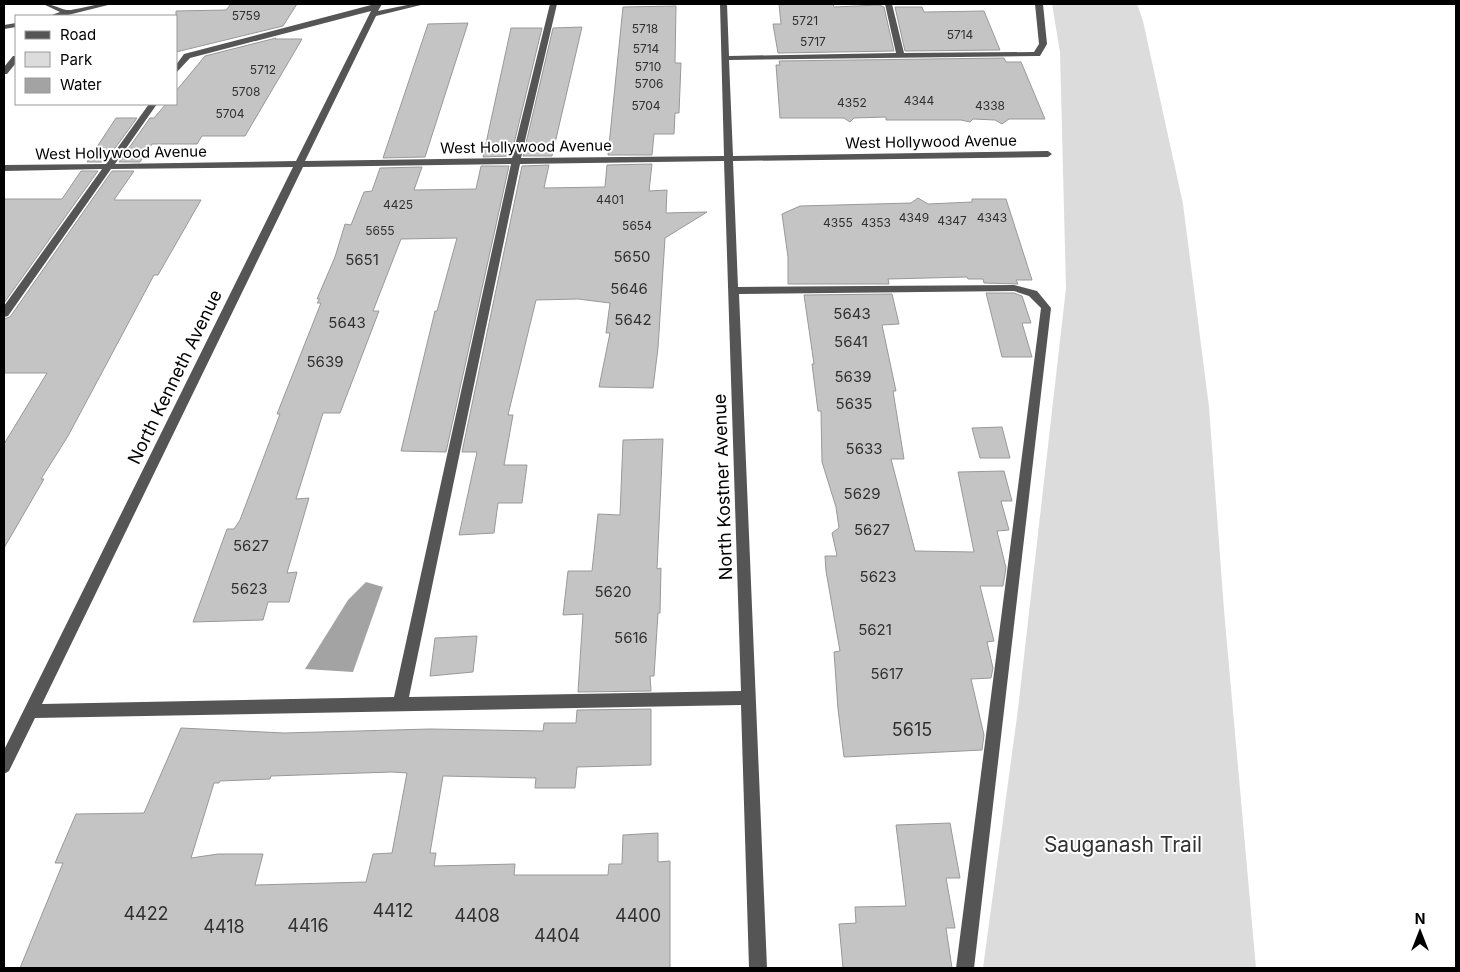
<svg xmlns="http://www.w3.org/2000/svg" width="1460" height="972" font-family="Inter,sans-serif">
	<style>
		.green { fill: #dcdcdc }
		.water { fill: #a3a3a3 }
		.building { fill: #c4c4c4; stroke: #999; fill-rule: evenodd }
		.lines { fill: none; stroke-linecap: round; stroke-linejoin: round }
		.minor { fill: #555; fill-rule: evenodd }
		.labels { text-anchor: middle; stroke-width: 4; stroke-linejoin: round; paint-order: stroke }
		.far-number-label { font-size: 12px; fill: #313131 }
		.far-street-label { font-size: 15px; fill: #000; stroke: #fff }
		.number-label { font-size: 15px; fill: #313131 }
		.street-label { font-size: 18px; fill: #000; stroke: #fff }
		.near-number-label { font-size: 18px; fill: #313131 }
		.near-park-label { font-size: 21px; fill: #333; stroke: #fff }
	</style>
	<rect width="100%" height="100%" fill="#fff"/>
	<!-- green -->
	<path class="green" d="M1052,4h85l6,17 40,183 26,203 15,203 32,358h-273l35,-259 48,-421 -6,-236z"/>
	<!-- water -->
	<path class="water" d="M366,582l17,5 -30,85 -48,-3 43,-69z"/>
	<!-- building -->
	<path class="building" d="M231,4h66l-14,22 -107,26v-41l50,-1z
		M779,4h54l1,3 45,-2 5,2 10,44 -116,2 -5,-29h8z
		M676,6l-1,57h6l-2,50h-4l-1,21h-20l-2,21h-44l15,-148z
		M895,7h27l2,5 60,-1 16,39 -95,1z
		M468,23l-43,134 -42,1 45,-134z
		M582,27l-30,129h-29l30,-128z
		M511,28h31l-31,128 -28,1z
		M276,38l-1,1h27l-57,97h-43l-5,8h-45l-12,18h-21l31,-44h4l12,-14h10v-13l29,-35z
		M1004,58l2,4h15l24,57h-36l-7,5 -7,-4 -22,-1 -3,3 -9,-2h-75v-3l-32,1 -4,4 -6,-4h-64l-4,-53h4l-1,-4z
		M116,118h21l-32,44h-18z
		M652,164l-3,27 18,-1 -1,23 41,-1 -42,26 -7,110 -5,40 -54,-1 11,-54h-4l4,-30 -32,-4 -42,1 -28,115h5l-9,50h23l-5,38h-24l-4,30 -35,2 18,-83h-15l60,-286 27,-1 -5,23 61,-1 2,-22z
		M481,166h28l-63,286 -45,-1 34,-140h2l20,-73 -56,1 -28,72h6l-39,102h-17l-27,86 13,-1 -22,75 10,-1 -8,30h-21l-5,18 -70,2 34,-93h7l6,-9 40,-106h-3l44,-111h-4l3,-4h-3l18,-42 10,-33 6,1 13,-33 8,-1 8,-23 42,-1 -8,23 62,-1z
		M81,171h17l-94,132v-104h58z
		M112,171h22l-20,29h87l-43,75h-4l-86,161 -27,43h3l-40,69v-104l43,-71h-43v-54l6,-2z
		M918,198l10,6 44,-2v-3h34l26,81h-16l2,4 -34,-1 -1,-4h-15l-1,-2 -79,2 1,5h-101v-27l-6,-43 18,-8 111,-3z
		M986,293h28l8,3 9,27h-9l10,34h-30z
		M892,294l7,30 -17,1 14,66h-3l11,68h-13l24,92 59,1 -16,-80 46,-1 8,30h-11l8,29 -12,1 9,37 -3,18h-23l14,55 -7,1 6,26 -2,10 -20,1 13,56 -2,15 -138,7 -6,-48 -4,-57 6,-1 -14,-80 -1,-15h12l-5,-23 7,-5 -3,-21 -14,-45 -1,-51h-3l-6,-47h2l-10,-69z
		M1002,427l8,31h-30l-8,-30z
		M663,439l-6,130 4,-1 -1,45h-2l-4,63h-4l1,15 -73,1 5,-78 -20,1 5,-44h24l6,-57 22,1 3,-75z
		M477,636l-4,36 -43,4 5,-38z
		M651,709v56l-74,2 -2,21h-40l1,-10 -93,-2 -13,77h6l-2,13 81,-2 -1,11h94l1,-11h13l1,-29 35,-2v29l12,-1v107h-650l43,-105h-8l21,-49 68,-1 37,-85 103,5 146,-4 113,2 1,-8h32l1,-13zM392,772l15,1 -15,80 -19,1 -7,28 -111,3 8,-31h-45l-27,4 23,-75h5l1,-2 50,-2 1,-3z
		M950,823l10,55h-14l9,50h-9l6,40h-109l-4,-44 17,-1 -1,-16 51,-1 -10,-81z"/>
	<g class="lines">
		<!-- minor -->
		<path class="minor" d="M43,4c10,-1 19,7 28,6 14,-2 26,-7 41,-6l-44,11 -19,1 11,-4z
			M375,4h7l-4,7 34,-7h13l-49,12 -71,145 207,-3 38,-154h7l-36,154 203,-2 -4,-152h7l2,52 167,-3 -11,-49h7l12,49 130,-1 5,-8 -4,-40h8l4,40 -7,12h-3l-308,4 4,96 315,-5 4,3 -4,3 -315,4 5,126 276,-2 23,6 14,17 -77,660h-18l85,-660 -12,-12 -15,-5 -275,3 28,674h-18l-8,-263 -706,13 -26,53 -5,3v-24l289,-583 -182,2 -103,147 -4,1v-11l98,-137 -98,2v-6l102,-1 43,-60h8l-42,60 181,-3 75,-150 -181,47 -14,15v-8l8,-11zM724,161l17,530 -332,6 111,-533zM511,164l-117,533 -352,7 261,-537z
			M16,23v4l-12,2v-4z
			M13,56h3v7l-9,11h-3v-7z"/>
	</g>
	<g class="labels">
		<!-- far-number labels -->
		<g class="far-number-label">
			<text x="246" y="20">5759</text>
			<text x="805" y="25">5721</text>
			<text x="645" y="33">5718</text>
			<text x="960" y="39">5714</text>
			<text x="813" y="46">5717</text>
			<text x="646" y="53">5714</text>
			<text x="648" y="71">5710</text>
			<text x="263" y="74">5712</text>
			<text x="649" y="88">5706</text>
			<text x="246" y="96">5708</text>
			<text x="919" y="105">4344</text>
			<text x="852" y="107">4352</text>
			<text x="646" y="110">5704</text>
			<text x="990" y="110">4338</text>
			<text x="230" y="118">5704</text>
			<text x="610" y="204">4401</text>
			<text x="398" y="209">4425</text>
			<text x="914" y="222">4349</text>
			<text x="992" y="222">4343</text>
			<text x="952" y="225">4347</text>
			<text x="838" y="227">4355</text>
			<text x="876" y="227">4353</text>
			<text x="637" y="230">5654</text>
			<text x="380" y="235">5655</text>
		</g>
		<!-- far-street labels -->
		<g class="far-street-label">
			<text transform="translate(931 142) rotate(-1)" y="5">West Hollywood Avenue</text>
			<text transform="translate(526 147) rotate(-1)" y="5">West Hollywood Avenue</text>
			<text transform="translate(121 153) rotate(-1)" y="5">West Hollywood Avenue</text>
		</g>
		<!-- number labels -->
		<g class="number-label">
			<text x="632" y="262">5650</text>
			<text x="362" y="265">5651</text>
			<text x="629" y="294">5646</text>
			<text x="852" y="319">5643</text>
			<text x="633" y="325">5642</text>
			<text x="347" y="328">5643</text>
			<text x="851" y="347">5641</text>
			<text x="325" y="367">5639</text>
			<text x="853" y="382">5639</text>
			<text x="854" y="409">5635</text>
			<text x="864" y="454">5633</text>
			<text x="862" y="499">5629</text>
			<text x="872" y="535">5627</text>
			<text x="251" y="551">5627</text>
			<text x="878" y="582">5623</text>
			<text x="249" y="594">5623</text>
			<text x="613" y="597">5620</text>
			<text x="875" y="635">5621</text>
			<text x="631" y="643">5616</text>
			<text x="887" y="679">5617</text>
		</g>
		<!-- street labels -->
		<g class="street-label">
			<text transform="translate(175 377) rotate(-64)" y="6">North Kenneth Avenue</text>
			<text transform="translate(723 487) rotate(-92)" y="6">North Kostner Avenue</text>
		</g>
		<!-- near-number labels -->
		<g class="near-number-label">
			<text x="912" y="736">5615</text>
			<text x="393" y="917">4412</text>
			<text x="146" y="920">4422</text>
			<text x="477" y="922">4408</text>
			<text x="638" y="922">4400</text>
			<text x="308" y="932">4416</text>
			<text x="224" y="933">4418</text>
			<text x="557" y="942">4404</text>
		</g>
		<!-- near-park labels -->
		<g class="near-park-label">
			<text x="1123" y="852">Sauganash Trail</text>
		</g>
	</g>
	<!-- border -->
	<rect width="1460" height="972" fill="none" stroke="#000000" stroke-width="10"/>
	<!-- legend -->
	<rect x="15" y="15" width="162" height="90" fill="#ffffff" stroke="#999999"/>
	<rect x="25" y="31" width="25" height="8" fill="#555555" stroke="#999999"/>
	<text x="60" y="40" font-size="15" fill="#000000">Road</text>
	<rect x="25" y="52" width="25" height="15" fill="#dcdcdc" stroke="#999999"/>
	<text x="60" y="65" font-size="15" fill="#000000">Park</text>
	<rect x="25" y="78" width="25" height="15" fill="#a3a3a3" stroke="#999999"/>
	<text x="60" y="90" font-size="15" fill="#000000">Water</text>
	<!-- north arrow -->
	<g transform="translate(1420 932)" stroke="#ffffff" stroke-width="4" paint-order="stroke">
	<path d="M0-4L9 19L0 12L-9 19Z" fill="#000000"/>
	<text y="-8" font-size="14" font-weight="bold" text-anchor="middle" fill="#000000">N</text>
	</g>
</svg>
